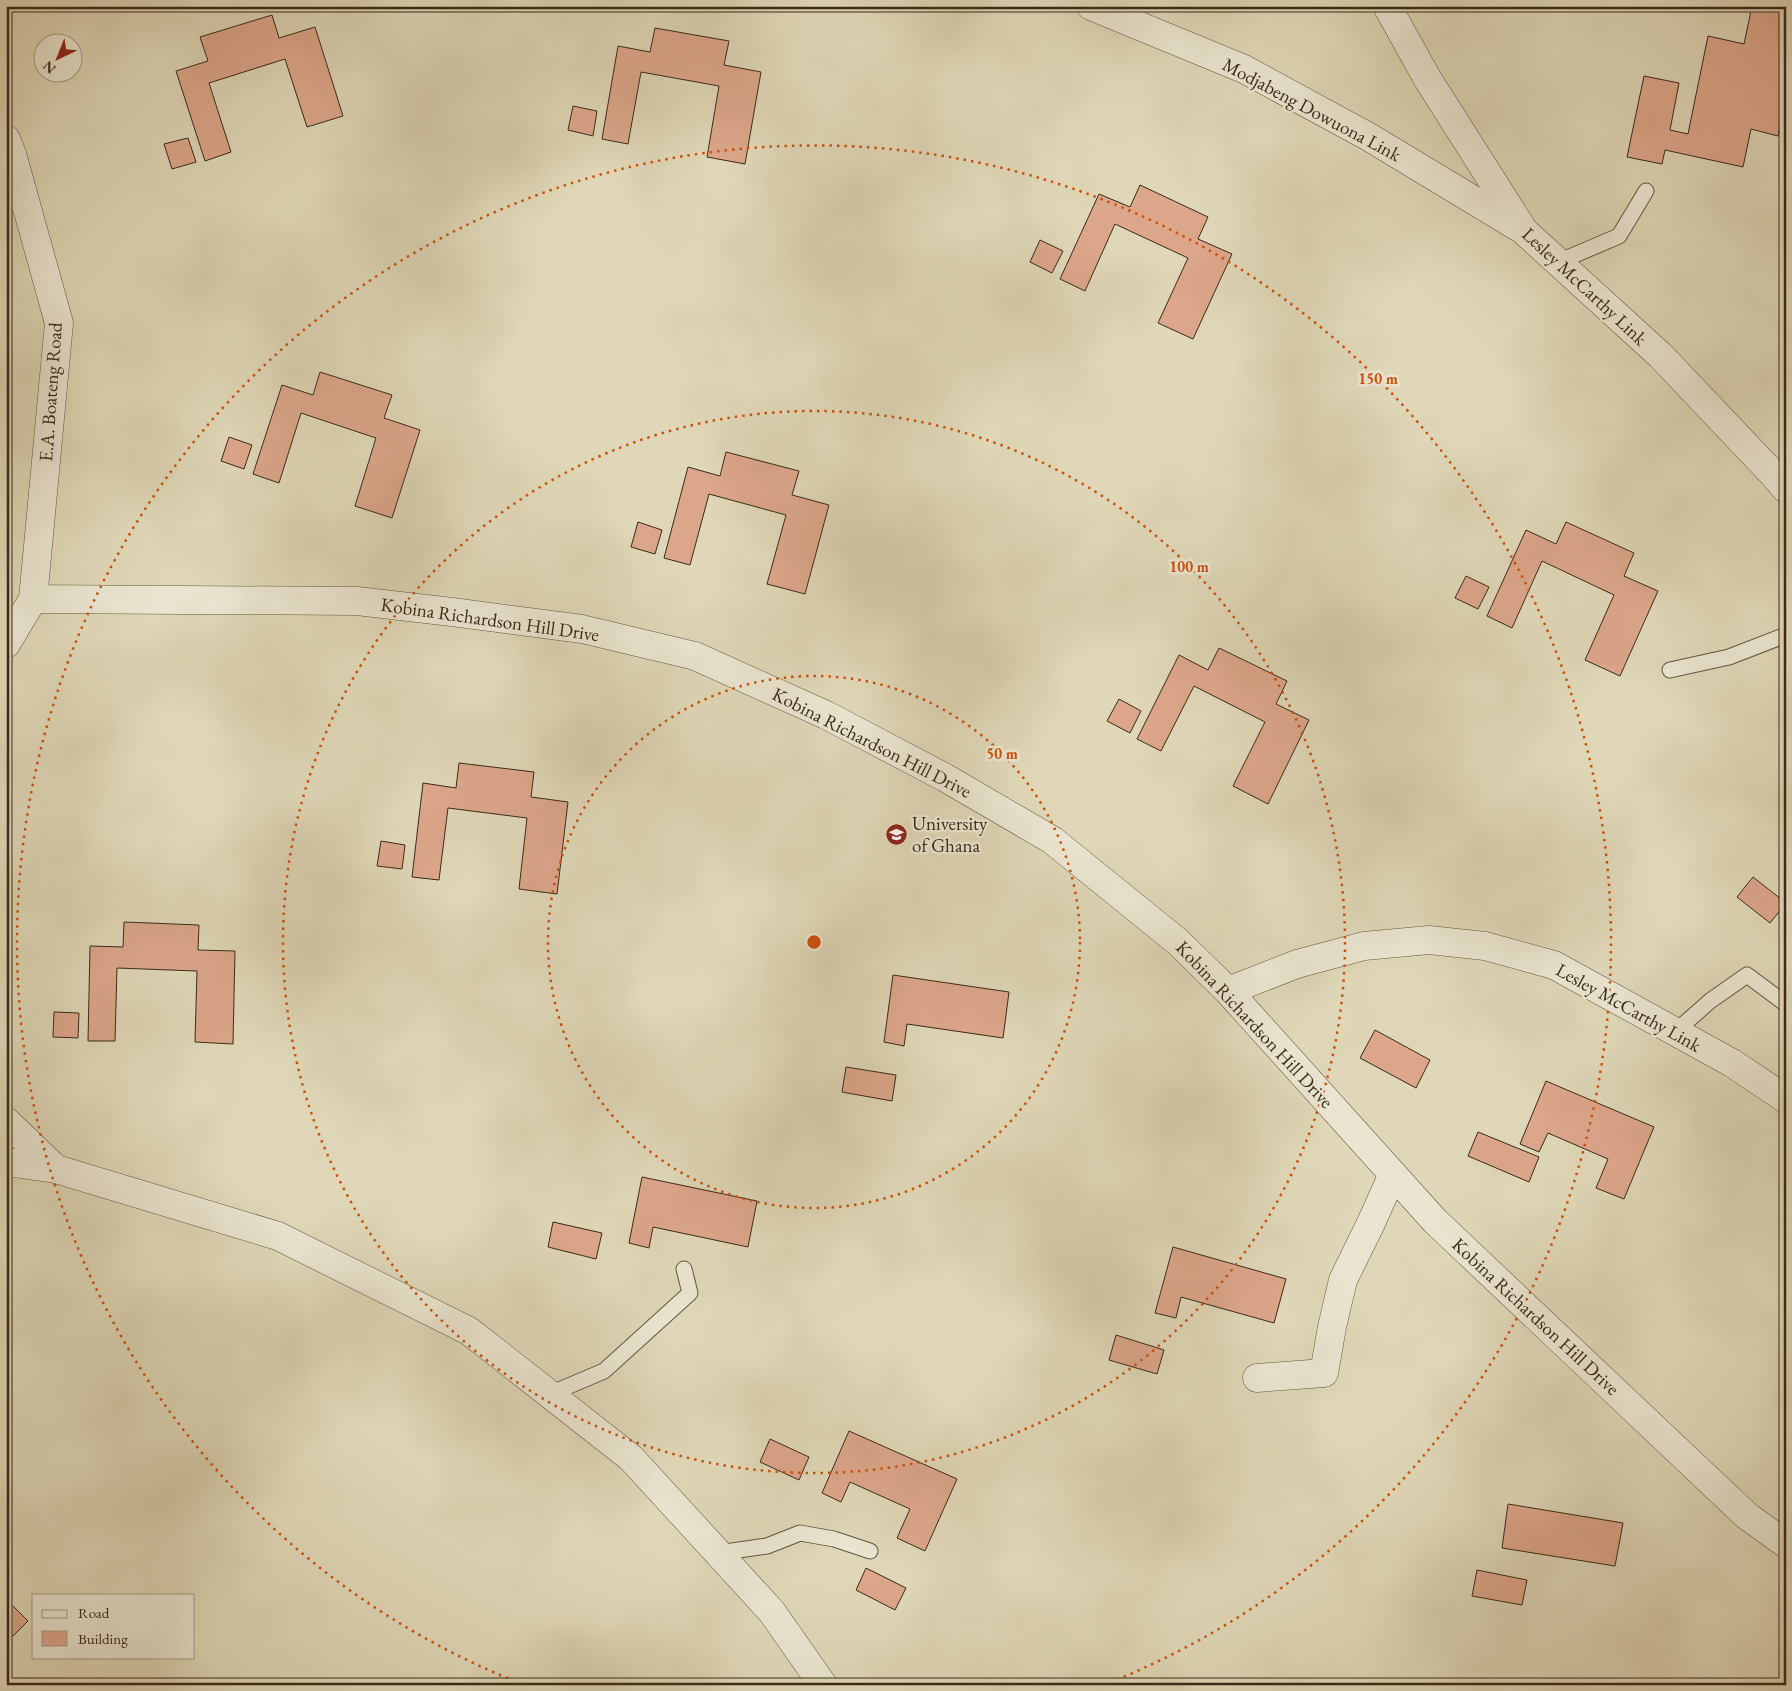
<svg xmlns="http://www.w3.org/2000/svg" width="1792" height="1691" font-family="'EB Garamond',serif">
	<style>
		.building { fill: #dca68b; stroke: #392a19 }
		.lines { fill: none; stroke-linecap: round; stroke-linejoin: round }
		.service-casing { stroke: #625540; stroke-width: 17 }
		.minor-casing { stroke: #625540; stroke-width: 29 }
		.service { stroke: #eae5d0; stroke-width: 15 }
		.minor { stroke: #eae5d0; stroke-width: 28 }
		.ring { fill: none; stroke: #ce520e; stroke-width: 2.5; stroke-dasharray: 2.5 5 }
		.labels { text-anchor: middle; stroke-width: 5; stroke-linejoin: round; paint-order: stroke }
		.street-label { font-size: 19px; fill: #392a19; stroke: #eae5d0 }
		.poi-label { font-size: 19px; fill: #392a19; stroke: #eae5d0; text-anchor: start }
		.centre { fill: #ce520e; stroke: #eae5d0; stroke-width: 2.5 }
		.ring-label { font-size: 15px; text-anchor: middle; font-weight: bold; fill: #ce520e; stroke: #eae5d0; stroke-width: 5; stroke-linejoin: round; paint-order: stroke }
	</style>
	<rect width="100%" height="100%" fill="#dfd7b7"/>
	<filter id="stains"><feTurbulence type="fractalNoise" baseFrequency=".004" numOctaves="4"/><feColorMatrix values="0 0 0 0 .2 0 0 0 0 .09 0 0 0 0 .02 0 0 0 .5 -.17"/></filter>
	<radialGradient id="worn" r=".72"><stop offset=".6" stop-color="#630" stop-opacity="0"/><stop offset="1" stop-color="#630" stop-opacity=".3"/></radialGradient>
	<!-- building -->
	<path class="building" d="M1752,6h34v93l-8,37 -27,-7 -8,38 -78,-17 -3,14 -35,-7 17,-81 35,7 -9,47 18,4 20,-98 36,8z
		M272,15l7,23 36,-11 28,89 -36,11 -22,-68 -76,24 22,69 -26,9 -29,-90 32,-10 -8,-24z
		M655,28l74,13 -5,24 37,7 -16,92 -38,-7 12,-71 -78,-14 -13,72 -26,-5 16,-93 32,6z
		M573,106l24,5 -4,25 -25,-6z
		M188,138l8,24 -24,7 -8,-25z
		M1140,185l68,32 -10,22 34,15 -39,85 -35,-16 30,-65 -73,-34 -30,67 -25,-12 39,-85 31,13z
		M1040,240l23,11 -11,22 -22,-11z
		M320,372l72,23 -8,23 36,12 -28,88 -37,-12 21,-68 -75,-25 -22,70 -26,-9 29,-89 31,10z
		M229,437l23,8 -8,24 -23,-8z
		M726,452l73,19 -7,24 37,10 -24,89 -38,-10 19,-69 -77,-21 -19,71 -26,-7 24,-91 32,9z
		M638,522l24,8 -7,24 -24,-7z
		M1566,522l68,31 -10,23 34,15 -38,85 -35,-16 29,-65 -72,-34 -30,67 -25,-12 39,-86 30,14z
		M1466,576l23,11 -11,22 -23,-11z
		M1219,648l68,33 -11,23 33,16 -41,84 -35,-18 32,-64 -71,-36 -33,65 -24,-12 42,-84 29,15z
		M1119,699l22,12 -11,22 -23,-12z
		M459,763l75,9 -3,25 37,5 -11,92 -38,-5 8,-71 -79,-10 -9,72 -27,-3 11,-94 33,5z
		M381,841l24,4 -3,24 -25,-3z
		M1753,877l33,26 -16,20 -33,-26z
		M124,922l75,3 -1,25 37,1 -2,93 -38,-2 2,-71 -80,-3 -2,73h-27l2,-95 33,1z
		M893,975l116,17 -6,46 -96,-14 -3,22 -20,-4z
		M54,1012l25,1 -1,25 -25,-1z
		M1375,1030l55,30 -14,28 -56,-30z
		M846,1067l50,8 -4,26 -50,-9z
		M1546,1081l108,46 -30,72 -28,-11 12,-29 -60,-26 -9,19 -19,-8z
		M1478,1132l61,25 -10,25 -61,-26z
		M642,1177l115,24 -9,46 -95,-20 -4,21 -20,-5z
		M553,1222l49,11 -6,26 -48,-12z
		M1173,1247l113,32 -12,44 -93,-26 -5,21 -21,-5z
		M1116,1335l48,15 -7,24 -48,-14z
		M849,1431l108,48 -32,72 -28,-13 13,-29 -60,-27 -9,20 -19,-9z
		M770,1439l39,18 -10,23 -39,-18z
		M1508,1504l115,19 -8,43 -113,-18z
		M866,1568l40,20 -11,22 -39,-20z
		M1477,1570l50,10 -5,25 -50,-9z
		M6,1599l22,22 -22,22z"/>
	<g class="lines">
		<defs>
			<path id="service" d="M1558,262l61,-26 27,-45
				M1670,670l59,-13 57,-22
				M1675,1032l35,-31 37,-26 39,29
				M550,1394l54,-23 86,-78 -6,-24
				M718,1553l49,-7 33,-13 34,6 36,12"/>
			<path id="minor" d="M1091,6l153,63 125,68 149,90
				M1387,6l40,72 97,153 137,125 112,118 13,15
				M6,139l6,15 47,169 -26,276 -27,45
				M33,599l324,2 95,11 130,17 113,27 131,59 118,62 108,63 126,102 50,49 207,230 312,295 39,28
				M1228,991l69,-27 67,-18 65,-6 56,6 69,19 178,98 54,36
				M6,1121l50,48
				M6,1162l50,7 222,67 191,95 162,127 141,154 51,73
				M1257,1378l67,-5 8,-46 11,-47 28,-57 22,-49"/>
		</defs>
		<!-- service casing -->
		<use href="#service" class="service-casing"/>
		<!-- minor casing -->
		<use href="#minor" class="minor-casing"/>
		<!-- service -->
		<use href="#service" class="service"/>
		<!-- minor -->
		<use href="#minor" class="minor"/>
	</g>
	<!-- distance rings -->
	<g class="ring">
		<circle cx="814" cy="942" r="266"/>
		<circle cx="814" cy="942" r="531"/>
		<path d="M522 1684A797 797 0 1 1 1106 1684"/>
	</g>
	<!-- icons -->
	<defs>
		<symbol id="university-disc" viewBox="-11 -11 22 22"><circle r="9.5" fill="#8f2418" stroke="#eae5d0"/><path d="M0-5L7-2L0 1L-7-2ZM-4 1L0 2.5L4 1V4Q0 6-4 4Z" fill="#fff"/></symbol>
	</defs>
	<g fill-rule="evenodd">
		<use href="#university-disc" x="884" y="822" width="25" height="25"/>
	</g>
	<g class="labels">
		<!-- street labels -->
		<g class="street-label">
			<text transform="translate(1312 109) rotate(28)" y="7">Modjabeng Dowuona Link</text>
			<text transform="translate(1585 286) rotate(43)" y="7">Lesley McCarthy Link</text>
			<text transform="translate(50 392) rotate(-86)" y="7">E.A. Boateng Road</text>
			<text transform="translate(490 619) rotate(8)" y="7">Kobina Richardson Hill Drive</text>
			<text transform="translate(872 742) rotate(27)" y="7">Kobina Richardson Hill Drive</text>
			<text transform="translate(1629 1007) rotate(29)" y="7">Lesley McCarthy Link</text>
			<text transform="translate(1255 1024) rotate(47)" y="7">Kobina Richardson Hill Drive</text>
			<text transform="translate(1536 1316) rotate(43)" y="7">Kobina Richardson Hill Drive</text>
		</g>
		<!-- poi labels -->
		<g class="poi-label">
			<text x="912" y="830">University<tspan x="912" dy="22">of Ghana</tspan></text>
		</g>
	</g>
	<circle cx="814" cy="942" r="8" class="centre"/>
	<g class="ring-label">
		<text x="1378" y="384">150 m</text>
		<text x="1189" y="572">100 m</text>
		<text x="1002" y="759">50 m</text>
	</g>
	<!-- margin -->
	<rect width="1792" height="1691" fill="none" stroke="#dfd7b7" stroke-width="25"/>
	<rect x="8" y="8" width="1777" height="1676" fill="none" stroke="#392a19" stroke-width="2.5"/>
	<rect x="12" y="12" width="1767" height="1666" fill="none" stroke="#392a19"/>
	<!-- legend -->
	<rect x="32" y="1594" width="162" height="65" fill="#eae5d0" stroke="#a39a87"/>
	<rect x="42" y="1610" width="25" height="8" fill="#eae5d0" stroke="#a39a87"/>
	<text x="78" y="1618" font-size="15" fill="#392a19">Road</text>
	<rect x="42" y="1631" width="25" height="15" fill="#dca68b" stroke="#a39a87"/>
	<text x="78" y="1644" font-size="15" fill="#392a19">Building</text>
	<!-- north arrow -->
	<g transform="translate(58 58) rotate(223)"><circle r="24" fill="#eae5d0" stroke="#a39a87"/>
	<path d="M0-4L9 19L0 12L-9 19Z" fill="#8f2418"/>
	<text y="-8" font-size="14" font-weight="bold" text-anchor="middle" fill="#392a19">N</text>
	</g>
	<rect width="100%" height="100%" filter="url(#stains)"/>
	<rect width="100%" height="100%" fill="url(#worn)"/>
</svg>
